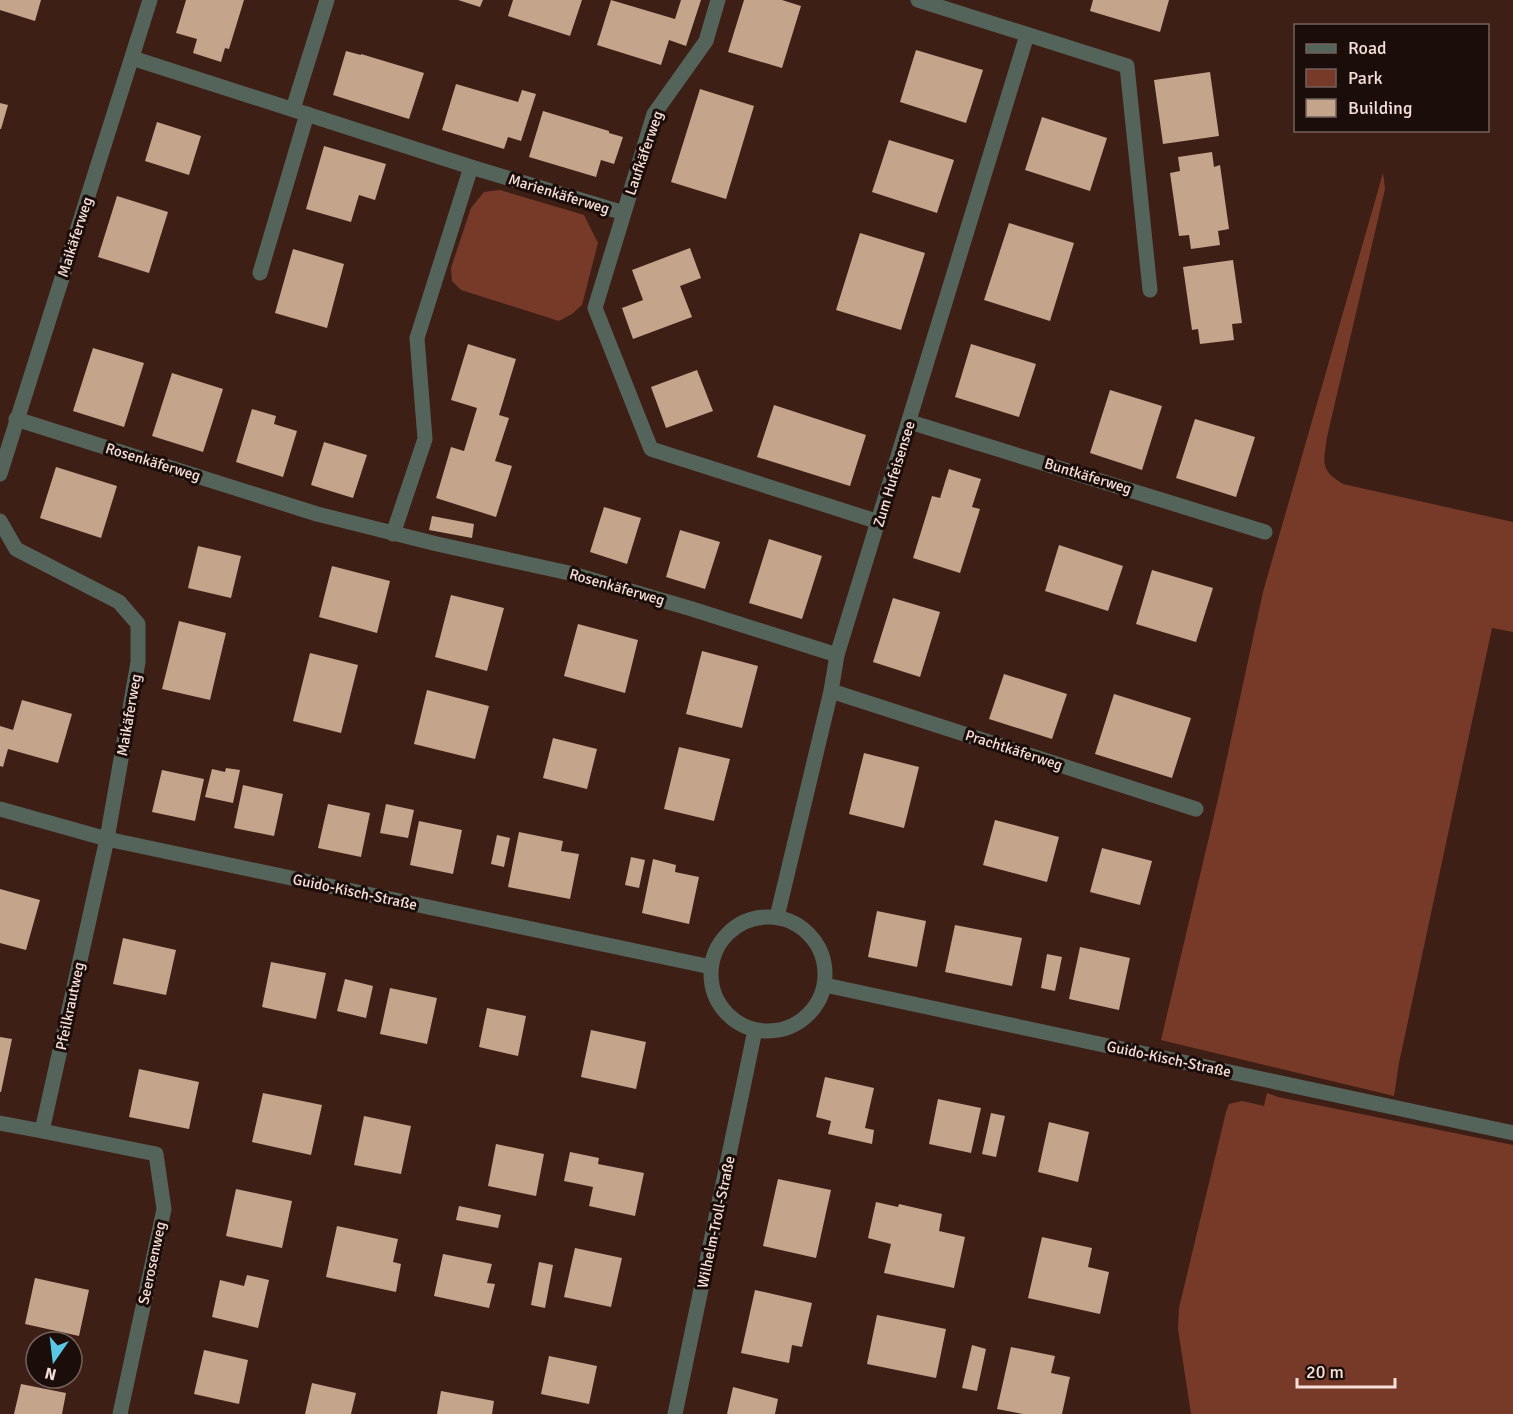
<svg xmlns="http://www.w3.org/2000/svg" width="1513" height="1414" font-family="Signika,sans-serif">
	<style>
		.green { fill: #773a29 }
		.building { fill: #c5a48c }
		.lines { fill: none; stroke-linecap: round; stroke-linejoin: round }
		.lane { stroke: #55645a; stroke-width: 15 }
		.street { stroke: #55645a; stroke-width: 15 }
		.labels { text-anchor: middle; stroke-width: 6; stroke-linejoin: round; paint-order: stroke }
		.street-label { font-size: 15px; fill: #f6e0d9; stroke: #1b0d09 }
	</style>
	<rect width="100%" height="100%" fill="#3e1f16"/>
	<!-- green -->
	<path class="green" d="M1383,173l2,16 -58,248c-3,25 -8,33 16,47l170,38v110l-21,-4 -93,435 -5,33 -233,-56 57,-241 45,-207z
		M500,190l84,25 14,28 -16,62 -10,9 -13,7 -98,-31 -9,-9 -1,-13 20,-60 13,-16z
		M1267,1093l11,4 235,48v269h-322l-13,-85 1,-21 47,-196 3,-8 13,-3 22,5z"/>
	<!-- building -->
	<path class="building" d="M0,0h41l-6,21 -35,-11z
		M186,0h58l-15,49 -4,-1 -4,14 -28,-9 4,-14 -21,-6z
		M458,0h25l-3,7z
		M513,0h69l-12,36 -62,-20z
		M611,0l64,19 6,-19h20l-15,46 -17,-6 -8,25 -64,-20z
		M744,0h38l19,6 -19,62 -54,-16z
		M1093,0h76l-9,32 -70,-21z
		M916,50l67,20 -17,53 -66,-21z
		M346,51l15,4v-1l63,19 -15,46 -76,-24z
		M1210,72l9,64 -56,8 -9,-64z
		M456,84l62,18 4,-12 14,4 -15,47 -13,-4 -4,12 -62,-19z
		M700,89l54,17 -28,93 -55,-17z
		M0,103l8,2 -7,24h-1z
		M543,111l66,20v2l14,4 -9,27 -13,-4 -5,17 -67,-20z
		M1042,117l65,21 -17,53 -65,-21z
		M157,122l44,14 -12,39 -44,-14z
		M889,140l65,20 -17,53 -65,-21z
		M324,146l62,18 -11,36 -16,-5 -8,27 -45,-13z
		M1212,152l2,15 6,-2 9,64 -11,2 2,14 -29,4 -2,-14 -10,1 -9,-63 10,-2 -2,-14z
		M117,196l51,16 -19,61 -51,-16z
		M1009,223l65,20 -24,78 -66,-21z
		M860,233l65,20 -24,77 -65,-20z
		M690,248l11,30 -21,8 12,31 -59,22 -11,-31 21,-8 -11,-30z
		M293,249l51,15 -17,64 -52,-15z
		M1233,260l9,63 -10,1 2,16 -34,4 -2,-15 -6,1 -9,-63z
		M468,344l48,15 -17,56 10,3 -14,43 17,5 -16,51 -60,-19 15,-51 13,4 13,-43 -26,-8z
		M971,344l65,20 -17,53 -64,-20z
		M93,348l51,15 -20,64 -51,-16z
		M697,370l16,41 -47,17 -15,-41z
		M172,373l51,16 -20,63 -51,-16z
		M1110,390l52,16 -20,64 -52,-17z
		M774,405l92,30 -16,51 -93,-29z
		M252,409l24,7 -2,8 23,7 -14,46 -47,-15z
		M1195,419l60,18 -19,60 -60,-19z
		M324,442l43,13 -14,43 -42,-13z
		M56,467l61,19 -16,52 -61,-20z
		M949,469l32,10 -9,28 8,2 -20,64 -47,-15 19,-62 8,2z
		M604,507l37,11 -14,46 -37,-12z
		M432,516l42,8 -2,14 -43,-8z
		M680,530l40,12 -15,47 -39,-12z
		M769,539l53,17 -20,63 -53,-16z
		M1059,545l64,21 -15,45 -63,-20z
		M198,546l43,10 -10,42 -43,-10z
		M332,566l58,15 -13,52 -58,-16z
		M1152,570l61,18 -17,54 -60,-18z
		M451,595l53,13 -17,63 -52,-14z
		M893,598l47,14 -20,65 -47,-15z
		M179,621l47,12 -16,67 -48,-11z
		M578,624l60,16 -13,53 -61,-17z
		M702,651l56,15 -16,62 -56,-14z
		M310,653l48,12 -17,68 -48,-12z
		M1004,674l63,20 -15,45 -63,-20z
		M427,690l62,16 -14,53 -61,-15z
		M1114,694l77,24 -19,60 -77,-24z
		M22,700l50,14 -14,49 -50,-14 -5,18 -3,-1v-40l13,4z
		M553,738l44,11 -10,40 -44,-11z
		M679,747l51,12 -16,62 -50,-12z
		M864,753l55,14 -15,61 -55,-14z
		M226,768l14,2 -7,33 -28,-6 7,-28 13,3z
		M162,770l42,9 -9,42 -43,-9z
		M243,785l40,9 -9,42 -40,-8z
		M328,804l42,9 -9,44 -43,-9z
		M386,804l28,6 -6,28 -28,-5z
		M995,820l64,17 -12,45 -64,-17z
		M419,821l43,9 -9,44 -43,-9z
		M519,832l44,9 -2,10 18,3 -9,45 -62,-12z
		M497,835l13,3 -6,29 -13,-3z
		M1102,848l50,13 -12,44 -50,-13z
		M631,857l14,3 -6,28 -14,-3z
		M653,859l23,6 -1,7 24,5 -10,47 -47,-11z
		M0,889l40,11 -14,50 -26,-7z
		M877,911l49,10 -9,46 -49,-10z
		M955,925l67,13 -10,48 -67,-14z
		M123,938l53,12 -10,45 -53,-11z
		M1080,947l50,11 -11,52 -50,-11z
		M1047,954l15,3 -7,34 -14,-3z
		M271,962l55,11 -10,46 -54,-12z
		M345,979l28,7 -7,32 -29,-7z
		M390,988l47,10 -10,46 -47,-10z
		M487,1008l39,8 -8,40 -39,-9z
		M591,1030l55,12 -10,47 -55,-12z
		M0,1037l12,2 -11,53h-1z
		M139,1069l60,13 -10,47 -60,-12z
		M825,1077l49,11 -9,40 9,2 -2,14 -44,-10 3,-13 -15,-4z
		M263,1093l59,12 -11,50 -59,-13z
		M938,1099l43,9 -10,45 -42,-9z
		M991,1113l14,3 -9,41 -14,-3z
		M364,1116l47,10 -10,48 -47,-9z
		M1049,1122l40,10 -11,50 -40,-10z
		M496,1144l48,10 -8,42 -48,-10z
		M570,1152l29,6 -1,6 46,9 -9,43 -46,-10 4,-19 -29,-6z
		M778,1179l53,11 -15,68 -53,-12z
		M236,1189l56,12 -10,47 -56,-12z
		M876,1202l22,5 1,-3 43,10 -3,17 26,6 -11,51 -70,-15 7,-29 -23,-6z
		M459,1206l42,9 -3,13 -42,-8z
		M337,1226l61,13 -5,23 8,2 -5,28 -70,-15z
		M1042,1237l50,11 -4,19 21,5 -9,42 -72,-16z
		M575,1248l47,10 -11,49 -47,-10z
		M443,1254l49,10 -5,19 8,1 -6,24 -55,-12z
		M539,1262l14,3 -8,43 -14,-3z
		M247,1275l22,5 -11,48 -46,-11 8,-37 24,6z
		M35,1278l54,12 -10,46 -54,-12z
		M755,1290l57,13 -10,44 -10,-2 -3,18 -48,-10z
		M877,1315l69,14 -10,49 -69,-14z
		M972,1345l14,4 -9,42 -15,-3z
		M1011,1347l44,9 -4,17 19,4 -8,37h-39l-26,-5z
		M204,1350l44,10 -9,44 -45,-10z
		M549,1356l48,10 -8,38 -48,-10z
		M312,1383l44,10 -5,21h-46z
		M21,1384l45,9 -4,21h-48z
		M733,1387l45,12 -3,15h-48z
		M441,1391l53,10 -2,13h-55z"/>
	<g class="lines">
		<!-- lane -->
		<path class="lane" d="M260,273l47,-159"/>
		<!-- street -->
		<path class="street" d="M918,0l209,66 23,224
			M132,58l339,109 153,46 -29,95 56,141 228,73
			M293,109l34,-109
			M624,213l30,-99 52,-73 12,-41
			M16,419l301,95 120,30 132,29 123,36 145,46
			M910,422l355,110
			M0,474l150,-474
			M0,521l16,28 103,53 19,22v38l-31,177 -65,292 -42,-8
			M393,534l32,-95 -8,-101 54,-171
			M831,691l365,118
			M0,809l107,30 604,128
			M777,917l54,-226 6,-36 190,-620
			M711 974a57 57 0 1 1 114 0a57 57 0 1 1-114 0Z
			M825,985l688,148
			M42,1131l114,23 8,55 -44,205
			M675,1414l80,-384"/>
	</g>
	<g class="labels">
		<!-- street labels -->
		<g class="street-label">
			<text transform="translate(644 153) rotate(-71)" y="5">Laufkäferweg</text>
			<text transform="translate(559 194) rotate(17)" y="5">Marienkäferweg</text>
			<text transform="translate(75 237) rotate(-72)" y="5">Maikäferweg</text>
			<text transform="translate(153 462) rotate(17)" y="5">Rosenkäferweg</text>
			<text transform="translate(894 474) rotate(-73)" y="5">Zum Hufeisensee</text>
			<text transform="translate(1088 476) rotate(17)" y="5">Buntkäferweg</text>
			<text transform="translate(617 587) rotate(16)" y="5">Rosenkäferweg</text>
			<text transform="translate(129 715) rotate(-80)" y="5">Maikäferweg</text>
			<text transform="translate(1014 750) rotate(18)" y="5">Prachtkäferweg</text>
			<text transform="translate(355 892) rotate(12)" y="5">Guido-Kisch-Straße</text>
			<text transform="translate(70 1006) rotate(-78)" y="5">Pfeilkrautweg</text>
			<text transform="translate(1169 1059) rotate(12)" y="5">Guido-Kisch-Straße</text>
			<text transform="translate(716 1222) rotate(-78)" y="5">Wilhelm-Troll-Straße</text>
			<text transform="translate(152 1263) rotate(-78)" y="5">Seerosenweg</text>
		</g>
	</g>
	<!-- legend -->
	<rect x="1294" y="24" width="195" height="108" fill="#1b0d09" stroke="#73615c" stroke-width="1.5"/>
	<rect x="1306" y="44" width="30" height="9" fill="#55645a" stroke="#73615c" stroke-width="1.5"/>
	<text x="1348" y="54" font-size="18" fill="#f6e0d9">Road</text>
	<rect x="1306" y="69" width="30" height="18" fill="#773a29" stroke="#73615c" stroke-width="1.5"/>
	<text x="1348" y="84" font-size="18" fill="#f6e0d9">Park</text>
	<rect x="1306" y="99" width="30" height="18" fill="#c5a48c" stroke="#73615c" stroke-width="1.5"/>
	<text x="1348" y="114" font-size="18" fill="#f6e0d9">Building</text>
	<!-- north arrow -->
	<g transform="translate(54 1360) rotate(194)"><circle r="28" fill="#1b0d09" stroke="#73615c" stroke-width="1.5"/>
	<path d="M0-4.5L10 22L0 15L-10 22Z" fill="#59c8e4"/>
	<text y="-9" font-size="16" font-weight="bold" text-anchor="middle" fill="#f6e0d9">N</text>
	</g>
	<!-- scale -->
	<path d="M1297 1378v9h98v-9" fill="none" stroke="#f6e0d9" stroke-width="3"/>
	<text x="1306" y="1378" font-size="18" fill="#f6e0d9" stroke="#1b0d09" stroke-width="4.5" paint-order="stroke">20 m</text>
</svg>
